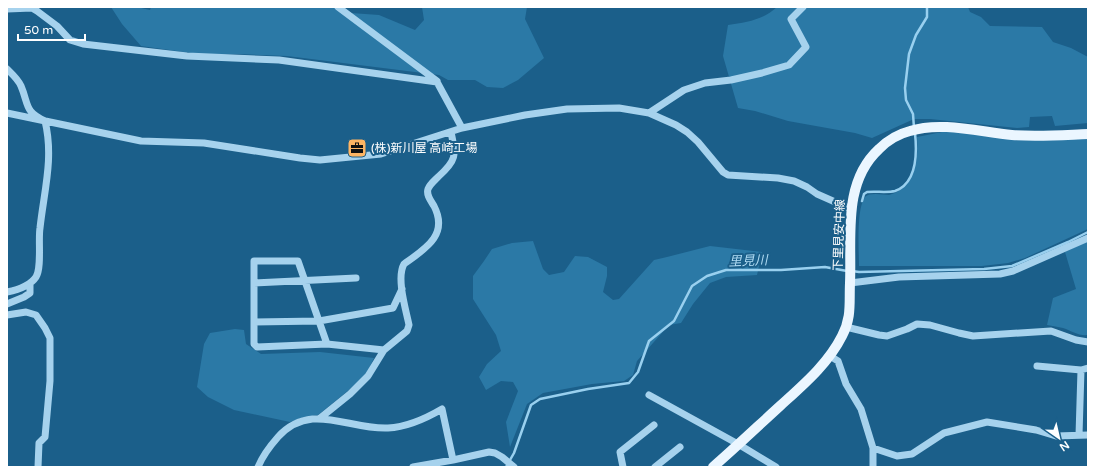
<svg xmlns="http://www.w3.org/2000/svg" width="1095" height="474" font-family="'Varela Round','Noto Sans JP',sans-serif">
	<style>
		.green { fill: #2b79a6 }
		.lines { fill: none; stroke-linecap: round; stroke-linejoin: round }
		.stream { stroke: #99d0ef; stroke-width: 2.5 }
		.minor { stroke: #a6d2ed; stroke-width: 7 }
		.major { stroke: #ebf6ff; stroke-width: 10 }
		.labels { text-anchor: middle; stroke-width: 4; stroke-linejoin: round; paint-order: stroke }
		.poi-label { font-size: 12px; fill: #fff; stroke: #1b5f8a; text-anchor: start }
		.street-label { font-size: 12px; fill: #fff; stroke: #1b5f8a }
		.water-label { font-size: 13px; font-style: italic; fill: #b1dcf4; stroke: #1b5f8a }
	</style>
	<rect width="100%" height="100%" fill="#1b5f8a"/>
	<!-- green -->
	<path class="green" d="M111,7h26l13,3 1,-3h187l13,6 28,2 36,15 9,-10 -2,-13h105l-2,12 19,39 -26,22 -15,8 -16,-1 -12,-7h-27l-9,-5 -152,-19 -49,-2 -33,1 -64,-9 -19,-22z
		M777,7h191l2,5 11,5 9,9 52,1 11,15 18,6 17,9v66l-33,3 -3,-10 -22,1 -1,10 -12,1 -87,-9h-16l-42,19 -17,-5 -67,-12 -33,-10 -17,-3 -15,-52 5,-31c19,-3 35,-5 49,-18z
		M947,131l141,7v91l-63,29 -17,5 -26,3h-123c0,-15 -3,-57 6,-69 5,-5 18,-2 24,-2 4,-1 8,-3 11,-5 17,-13 18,-33 17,-53z
		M533,241l10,28 6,6 15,-3 11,-16 13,1 19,10v9l-4,16 10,8 6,-1 35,-39 13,-3 43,-11 52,6 -5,23 -31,2 -16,6 -17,21 -12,19 -12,2 -32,36 -4,14 -9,6 -32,3 -49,9 -16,11 -17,43 -4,-25 12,-31 -5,-9 -12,-1 -15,9 -7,-13 8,-13 14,-13 -5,-16 -23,-36v-23l11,-15 8,-12 20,-6z
		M1088,241v94c-10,1 -16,-4 -25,-7 -5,-1 -10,-2 -16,-3l6,-27 23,-9 -11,-37z
		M235,329l9,1 2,14 15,10 59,-2 54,6 -9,19 -47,38 -14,2 -14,5 -56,-12 -26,-13 -11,-10 7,-43 6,-11z"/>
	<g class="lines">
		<!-- stream -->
		<path class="stream" d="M914,128l-1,-14 -7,-14 -1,-12 4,-34 7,-19 11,-18v-10
			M862,201l2,-7 3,-2c9,-1 20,1 28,-1 22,-8 22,-39 20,-58
			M852,271l7,1 125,-3 28,-3 56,-24 20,-10
			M506,467l8,-14 17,-48 9,-6 48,-10 41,-6 9,-11 11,-31 25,-20 18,-35 15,-10 19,-6h55l44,-3 22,4"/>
		<!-- minor -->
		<path class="minor" d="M338,7l99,74
			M7,9l25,-1 5,3 20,15 13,14 13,4 104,12 92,4 158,22 25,46
			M7,69c5,5 11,10 14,17 8,19 3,25 24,35 9,37 -1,70 -5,107 -2,11 2,40 -4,49 -6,9 -19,13 -29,15
			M7,113l134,28 63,2 96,15 20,2 61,-6 81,-26 63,-13 42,-6 52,-1 30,5 27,12 11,7 11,10 25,30 5,3 50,3 16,3 13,6 10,7 34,15
			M649,113l35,-23 21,-7 26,-3 31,-7 27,-8 17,-18 -15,-28 12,-12
			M254,283l102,-5
			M850,283l49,-6 101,-3 13,-3 75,-33
			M7,304l17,-7 6,-4v-10
			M7,315l19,-3 10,3 9,13 5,10v43l-5,56 -6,6 -1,24
			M254,322l65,-1 74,-13 9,-19
			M846,327l33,8 8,1 20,-7 10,-5 13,1 29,8 14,3 78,-5 25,9 12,2
			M327,344l-29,-83h-44v83l3,3 70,-3 57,6
			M830,356l8,5 8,23 15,25 12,39v19
			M1037,366l44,4 7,-2
			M649,395l89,49 38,23
			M319,419l31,-25 18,-18 16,-26 23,-19 2,-6c-3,-15 -13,-47 -5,-61 21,-15 45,-29 30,-58 -3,-5 -8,-11 -6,-17 2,-5 6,-8 10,-12 19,-17 18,-21 13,-45
			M1079,435l2,-65
			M873,448l24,8 15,-2 32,-21 43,-11 49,8 20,6 32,-1
			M258,467c5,-12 12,-21 20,-30 33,-36 70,-7 110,-9 20,-1 37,-9 54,-19l11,51
			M413,467l40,-7 36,-8 6,1 7,4 12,10
			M623,467l-3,-15 34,-27
			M655,467l25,-20"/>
		<!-- major -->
		<path class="major" d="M713,467c23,-20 45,-41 67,-61 23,-21 48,-42 62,-70 10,-19 7,-33 8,-53 2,-46 -8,-100 29,-134 9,-9 19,-15 31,-18 31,-10 70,1 102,4 26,2 51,0 76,-1"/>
	</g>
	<!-- icons -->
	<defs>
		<symbol id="office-square" viewBox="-11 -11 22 22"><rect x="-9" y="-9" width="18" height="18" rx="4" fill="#feb563" stroke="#1b5f8a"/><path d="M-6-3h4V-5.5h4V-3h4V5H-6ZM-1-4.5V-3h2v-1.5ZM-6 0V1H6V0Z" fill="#111"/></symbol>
	</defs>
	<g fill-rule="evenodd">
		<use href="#office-square" x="346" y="137" width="22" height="22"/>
	</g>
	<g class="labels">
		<!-- poi labels -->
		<g class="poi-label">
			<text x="371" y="152">(株)新川屋 高崎工場</text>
		</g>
		<!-- street labels -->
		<g class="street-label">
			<text transform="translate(839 235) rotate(-88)" y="4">下里見安中線</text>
		</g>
		<!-- water labels -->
		<g class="water-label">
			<text transform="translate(748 260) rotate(-2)" y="5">里見川</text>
		</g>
	</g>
	<!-- border -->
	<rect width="1095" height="474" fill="none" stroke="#ffffff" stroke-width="16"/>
	<!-- north arrow -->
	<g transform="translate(1059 438) rotate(146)" stroke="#1b5f8a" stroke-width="3" paint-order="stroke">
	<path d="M0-3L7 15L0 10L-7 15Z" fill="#ffffff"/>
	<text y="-6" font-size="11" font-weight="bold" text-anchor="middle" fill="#ffffff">N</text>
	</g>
	<!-- scale -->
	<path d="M18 34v6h67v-6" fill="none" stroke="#ffffff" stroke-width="2"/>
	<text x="24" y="34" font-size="12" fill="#ffffff" stroke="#1b5f8a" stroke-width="3" paint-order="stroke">50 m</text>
</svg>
